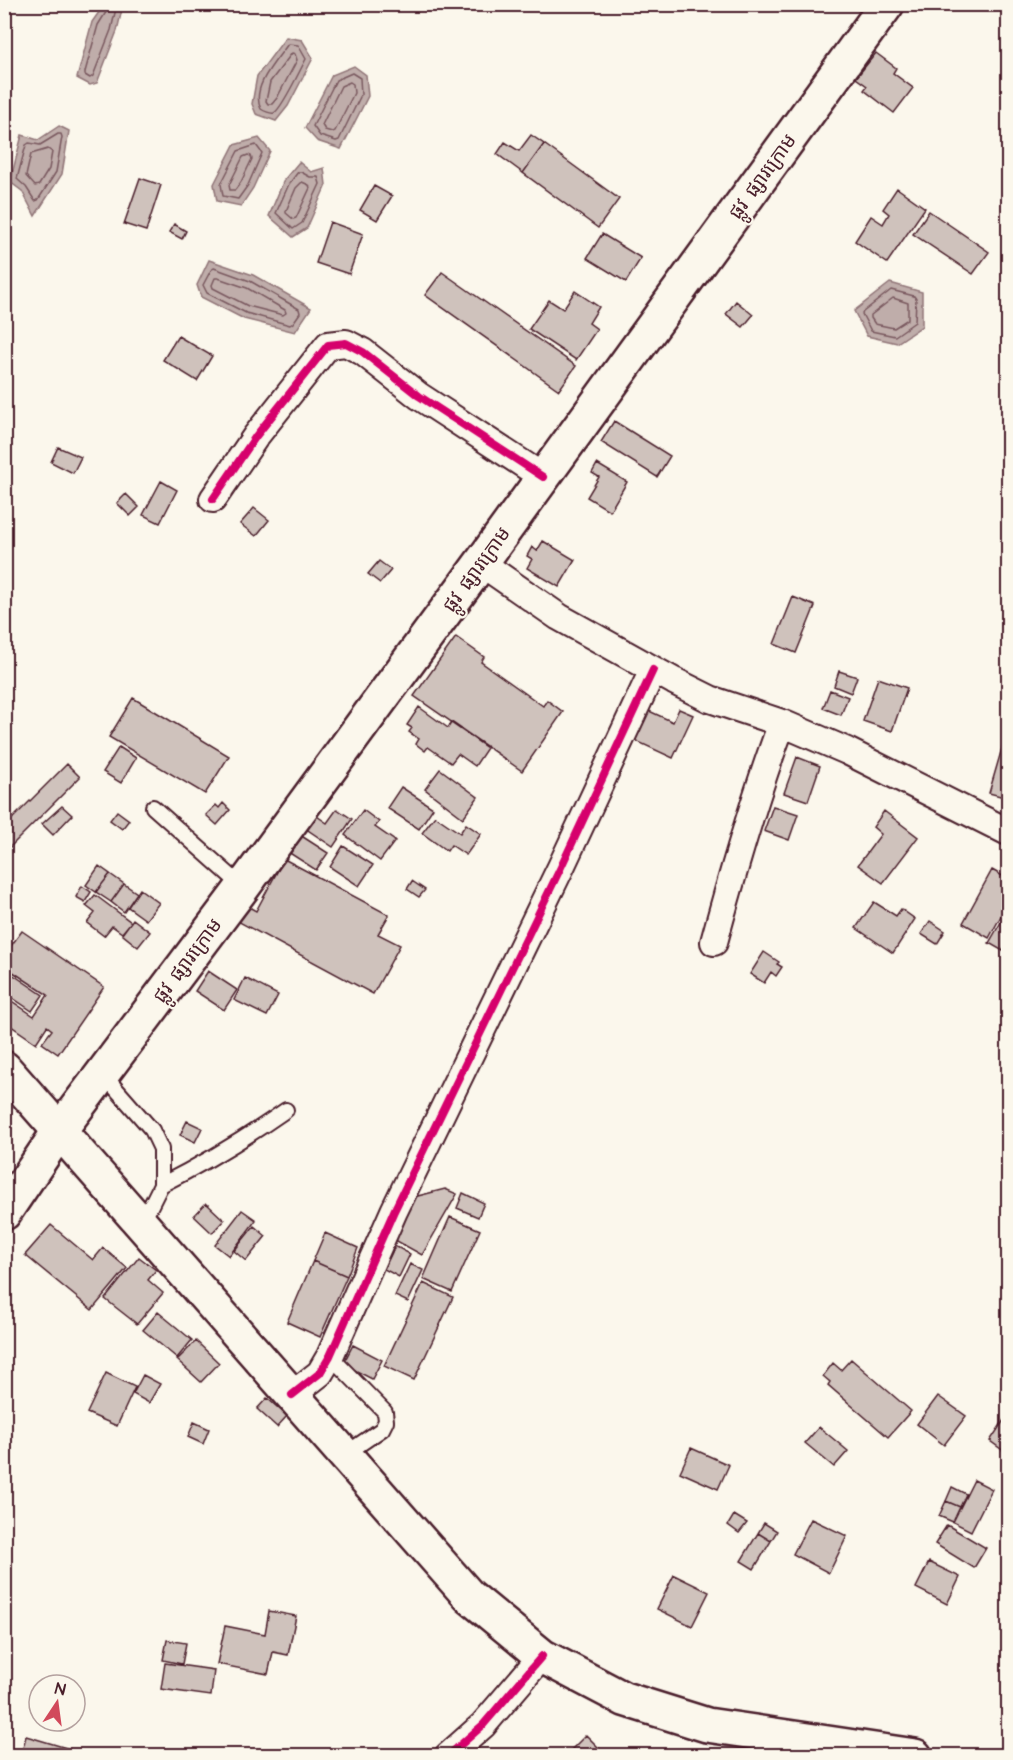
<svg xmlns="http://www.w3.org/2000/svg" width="1013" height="1760" font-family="'Architects Daughter','Noto Sans Khmer',sans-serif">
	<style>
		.water { fill: #bfadaa; stroke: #907477; stroke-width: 1.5 }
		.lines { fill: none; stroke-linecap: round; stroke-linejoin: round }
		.shore { stroke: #79585e; stroke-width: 1.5 }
		.building { fill: #cfc2bc; stroke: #4a1f2b; stroke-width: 1.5 }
		.lane-casing { stroke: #4a1f2b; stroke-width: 18 }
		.street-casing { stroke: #4a1f2b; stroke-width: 30 }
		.secondary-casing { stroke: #4a1f2b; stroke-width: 38 }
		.highway-casing { stroke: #4a1f2b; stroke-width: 38 }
		.lane { stroke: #fbf7ec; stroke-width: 14 }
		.street { stroke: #fbf7ec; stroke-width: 26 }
		.secondary { stroke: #fbf7ec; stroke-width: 33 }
		.highway { stroke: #fbf7ec; stroke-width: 33 }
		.cycleway-casing { stroke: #fbf7ec; stroke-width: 11 }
		.cycleway { stroke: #d6006c; stroke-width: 8 }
		.labels { text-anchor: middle; stroke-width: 4.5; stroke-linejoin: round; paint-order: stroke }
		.street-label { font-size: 20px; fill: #4a1f2b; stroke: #fbf7ec }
	</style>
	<rect width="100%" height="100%" fill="#fbf7ec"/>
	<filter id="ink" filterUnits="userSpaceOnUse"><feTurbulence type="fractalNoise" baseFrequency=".0167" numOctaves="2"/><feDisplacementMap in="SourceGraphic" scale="12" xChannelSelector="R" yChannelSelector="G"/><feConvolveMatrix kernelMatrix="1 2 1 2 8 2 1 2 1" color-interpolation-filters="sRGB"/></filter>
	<g filter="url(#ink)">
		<!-- water -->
		<path class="water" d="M104,5h19l-6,26 -20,52 -7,2 -13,-7 15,-56z
			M286,37l16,3 11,18 -25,48 -12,15 -20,-7 -4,-10 5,-28z
			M354,66l12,9 2,21 -27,53 -24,-8 -12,-13 27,-53z
			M59,126l10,5 -7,43 -27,42 -13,-25 -12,-9 12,-47 16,5z
			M259,138l11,13 -17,37 -12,18 -24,-5 -3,-17 20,-39z
			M299,162l12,10 13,-4 2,17 -19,43 -14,9 -24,-21 15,-36z
			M209,260l44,15 58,33 -16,24 -51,-13 -43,-22 -4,-12z
			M890,283l32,9v34l-25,17 -30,-7 -13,-25z"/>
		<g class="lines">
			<!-- shore -->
			<path class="shore" d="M109,4l-1,5 -10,16 -13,47v3l5,3 3,-2 18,-46 6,-26
				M288,44l10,1 8,14c-5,9 -24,50 -32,54 -3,1 -10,-2 -13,-4 -11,-21 15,-48 27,-65z
				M292,53l3,1 2,6 -20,38 -5,6h-4l-2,-3 4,-19z
				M352,73l8,5 1,17 -22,45 -3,1 -16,-5 -7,-10 23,-46z
				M350,82l3,2 1,9 -19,38 -3,1 -7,-2 -3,-5 19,-39z
				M58,134h3l1,3 -6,35 -18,28 -3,1 -9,-14 -9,-8 9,-34 3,-2 11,2z
				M256,145l6,8 -14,32 -10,14 -15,-3 -2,-12 17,-33z
				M48,149l4,3 -3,17 -10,16 -4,1 -9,-10 5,-22z
				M248,155l3,1 1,3 -11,23 -6,8h-5l-1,-5 14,-28z
				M298,172h3l9,5h8l2,7 -18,39 -9,6 -17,-16 13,-29z
				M302,182l7,3 1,3 -14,30 -3,1 -7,-6v-2l10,-23z
				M214,268l36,13 49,28 1,4 -7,10 -3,2 -44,-12 -39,-20 -4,-8 8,-15z
				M218,278l29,10 38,22 1,3 -3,2 -35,-9 -35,-18 -1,-3 3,-7z
				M891,290l23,6 2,3 -1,23 -20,14 -24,-5 -9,-17 1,-2z
				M893,298l15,5v16l-14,9 -19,-4 -4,-6v-3z"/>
		</g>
		<!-- building -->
		<path class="building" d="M876,53l20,15 -3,5 20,15 -19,25 -30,-23 3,-4 -11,-8z
			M531,135l13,9 -21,29 -26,-19 8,-12 14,9z
			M544,144l75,55 -21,29 -75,-55z
			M140,178l21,7 -15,46 -22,-7z
			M374,186l18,10 -15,24 -17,-10z
			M897,188l28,20 -38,55 -32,-22 16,-25 12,8 6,-10 -6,-5z
			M929,211l60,41 -16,22 -60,-40z
			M330,222l33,12 -14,40 -33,-11z
			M174,224l12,7 -4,8 -13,-7z
			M602,234l39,24 -15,24 -39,-24z
			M442,272l134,94 -17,24 -134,-95z
			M575,291l24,16 -10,16 8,6 -21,31 -47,-31 20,-29 14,9z
			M736,301l17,14 -10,12 -17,-13z
			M178,336l34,20 -15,25 -34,-21z
			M614,421l56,35 -13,21 -56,-35z
			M58,447l23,10 -8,16 -22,-11z
			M597,464l30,18 -17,29 -23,-14 12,-20 -7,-4z
			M161,481l16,9 -17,33 -17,-8z
			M126,494l13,13 -9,9 -13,-13z
			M254,508l15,12 -13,16 -16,-12z
			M543,541l32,19 -16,27 -32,-19 5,-9 -5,-3 5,-9 5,4z
			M379,561l12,9 -11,13 -12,-9z
			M793,597l22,9 -19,47 -22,-9z
			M456,637l28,20 -3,5 62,44 4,-6 16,12 -41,59 -108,-75z
			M839,671l18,6 -6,16 -17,-7z
			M878,678l29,10 -15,43 -29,-10z
			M830,690l18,7 -7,18 -18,-7z
			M133,698l96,58 -24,38 -96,-57z
			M419,707l29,21 3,-5 36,25 -12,18 -17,-12 -7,9 -23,-16 -3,4 -9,-7 3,-5 -10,-7 3,-4 -5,-3z
			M679,709l14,6 -20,43 -39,-18 13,-30 26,12z
			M1007,731l1,1v66l-19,-5z
			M119,747l17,11 -15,25 -18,-11z
			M797,757l23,9 -12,35 -24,-8z
			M67,764l13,13 -76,76v-26z
			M440,769l38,28 -15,21 -38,-29z
			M401,787l32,21 -14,21 -32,-21z
			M223,803l7,7 -13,15 -11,-10 10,-10 3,3z
			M62,806l10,9 -19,20 -11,-11z
			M773,806l25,8 -9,26 -25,-9z
			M337,809l15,10 -19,28 -31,-21 9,-14 16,11z
			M363,810l16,12 -4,5 20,14 -15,20 -35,-26z
			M117,811l12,9 -7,9 -12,-9z
			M884,811l34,26 -35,46 -25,-18 23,-31 -8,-7z
			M435,816l25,17 6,-9 15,10 -15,21 -15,-10 -4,6 -25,-18z
			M300,835l28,18 -12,17 -28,-18z
			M343,846l30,19 -14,21 -29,-19z
			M284,859l105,56 -11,19 22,11 -27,49 -143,-77 8,-16 18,10z
			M99,866l11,8 -14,18 -10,-7z
			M992,870l16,9v24l-19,35 -26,-15z
			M110,874l14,10 -13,18 -15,-10z
			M412,881l13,9 -6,7 -12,-8z
			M124,884l13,9 -13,19 -13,-10z
			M82,886l9,6 -6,10 -9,-5z
			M140,889l19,14 -13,17 -18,-13z
			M95,895l36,27 -9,11 -10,-7 -8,10 -17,-13 8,-10 -9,-7z
			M874,902l22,14 5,-7 14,10 -22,34 -37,-25z
			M1004,917l4,3v21l-5,10 -14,-8z
			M133,919l17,13 -12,15 -16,-13z
			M930,921l15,10 -8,13 -16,-10z
			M22,931l82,56 -46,67 -16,-11 10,-13 -5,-4 -11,17 -32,-22v-25l30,20 14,-21 -44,-29v-11z
			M764,952l15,10 -2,2 5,3 -6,9 -5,-4 -7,11 -14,-9z
			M208,971l29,19 -13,20 -29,-19z
			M12,974l31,21 -11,16 -28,-19v-8z
			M245,978l33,17 -11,21 -33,-16z
			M187,1121l15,7 -7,14 -15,-7z
			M445,1189l12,5 -35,61 -27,-15 19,-43z
			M463,1193l21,10 -6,14 -21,-9z
			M206,1203l18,17 -12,13 -18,-17z
			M242,1210l14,10 -27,36 -14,-11z
			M450,1217l30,13 -28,62 -29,-13z
			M51,1225l42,35 10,-12 24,20 -35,42 -67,-55z
			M254,1226l12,10 -20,25 -12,-10z
			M325,1233l33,15 -11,28 -34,-15z
			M395,1246l15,8 -11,23 -15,-8z
			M139,1257l17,13 -8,10 15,13 -26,31 -32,-25z
			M313,1261l34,15 -27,61 -33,-15z
			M410,1264l13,6 -15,32 -13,-6z
			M423,1283l30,14 -39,83 -30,-14z
			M158,1312l34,28 -15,18 -34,-28z
			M196,1341l23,22 -18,19 -24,-22z
			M353,1345l29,15 -10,19 -29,-15z
			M851,1359l60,52 -23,26 -60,-52 2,-3 -7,-6 10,-13 8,7z
			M106,1373l29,14 -18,39 -30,-13z
			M143,1375l17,9 -11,19 -16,-9z
			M938,1396l28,20 -22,29 -27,-21z
			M267,1398l20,18 -10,11 -20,-18z
			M1008,1414v40l-18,-13z
			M194,1422l15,7 -6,15 -15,-7z
			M819,1427l29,24 -14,16 -29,-24z
			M691,1448l38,17 -11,24 -38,-17z
			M974,1480l18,9 -21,42 -18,-9z
			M952,1487l14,7 -6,13 -14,-6z
			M946,1501l14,6 -7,15 -14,-6z
			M734,1515l13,8 -8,10 -11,-8z
			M811,1519l36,17 -18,37 -36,-19z
			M764,1523l13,8 -6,10 -13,-8z
			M947,1525l39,23 -12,20 -39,-24z
			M758,1533l13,8 -17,28 -13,-8z
			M929,1562l31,15 -13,27 -31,-16z
			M674,1575l35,17 -17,34 -35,-17z
			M269,1611l27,5 -8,39 -15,-3 -5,22 -51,-10 8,-38 40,8z
			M167,1640l19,3 -4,21 -19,-4z
			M165,1663l49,7 -3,26 -50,-7z
			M586,1735l15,15 -6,6h-30z
			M26,1736l44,13 -2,7h-47z"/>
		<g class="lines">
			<defs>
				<path id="lane" d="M153,807l90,80
					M102,1073l50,57 9,19v36l-20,40
					M161,1185c44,-22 85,-47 125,-75
					M330,1356l55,56 1,9 -4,8 -38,26"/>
				<path id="street" d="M213,499l43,-63 72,-91 18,-2 17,9 56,44 124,81
					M481,563l78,54 115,64 36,18 72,24 65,28 161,81
					M714,942c20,-74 41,-147 68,-219
					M292,1395l28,-22 10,-17 64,-145 167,-344 92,-197
					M448,1756l35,-31 59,-69"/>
				<path id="secondary" d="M4,1213l56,-83 183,-243 238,-324 406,-559"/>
				<path id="highway" d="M4,1068l465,528 73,60 82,43 83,26 208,31"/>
			</defs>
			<!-- lane casing -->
			<use href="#lane" class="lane-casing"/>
			<!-- street casing -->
			<use href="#street" class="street-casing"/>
			<!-- secondary casing -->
			<use href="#secondary" class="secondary-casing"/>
			<!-- highway casing -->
			<use href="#highway" class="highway-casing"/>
			<!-- lane -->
			<use href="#lane" class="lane"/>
			<!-- street -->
			<use href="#street" class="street"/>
			<!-- secondary -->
			<use href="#secondary" class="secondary"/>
			<!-- highway -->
			<use href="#highway" class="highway"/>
			<defs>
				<path id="cycleway" d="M213,499l43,-63 72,-91 18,-2 17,9 56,44 124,81
					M292,1395l28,-22 10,-17 64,-145 167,-344 92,-197
					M448,1756l35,-31 59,-69"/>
			</defs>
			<!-- cycleway casing -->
			<use href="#cycleway" class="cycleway-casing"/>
			<!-- cycleway -->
			<use href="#cycleway" class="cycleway"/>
		</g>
	</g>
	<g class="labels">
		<!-- street labels -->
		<g class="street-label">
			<text transform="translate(762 176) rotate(-54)" y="7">ផ្លូវ ផ្សារក្រោម</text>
			<text transform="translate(476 569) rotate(-54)" y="7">ផ្លូវ ផ្សារក្រោម</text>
			<text transform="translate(187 960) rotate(-53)" y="7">ផ្លូវ ផ្សារក្រោម</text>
		</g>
	</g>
	<!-- margin -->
	<rect width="1013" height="1760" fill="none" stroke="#fbf7ec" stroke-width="24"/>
	<rect x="12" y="12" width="989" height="1736" fill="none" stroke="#4a1f2b" stroke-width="2" filter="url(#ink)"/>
	<!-- north arrow -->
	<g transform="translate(57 1703) rotate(13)"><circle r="28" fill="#fbf7ec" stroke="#b4a19f" stroke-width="1.5"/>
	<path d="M0-4.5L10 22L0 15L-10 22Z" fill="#d1495b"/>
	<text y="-9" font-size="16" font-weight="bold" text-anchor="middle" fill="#4a1f2b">N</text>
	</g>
</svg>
